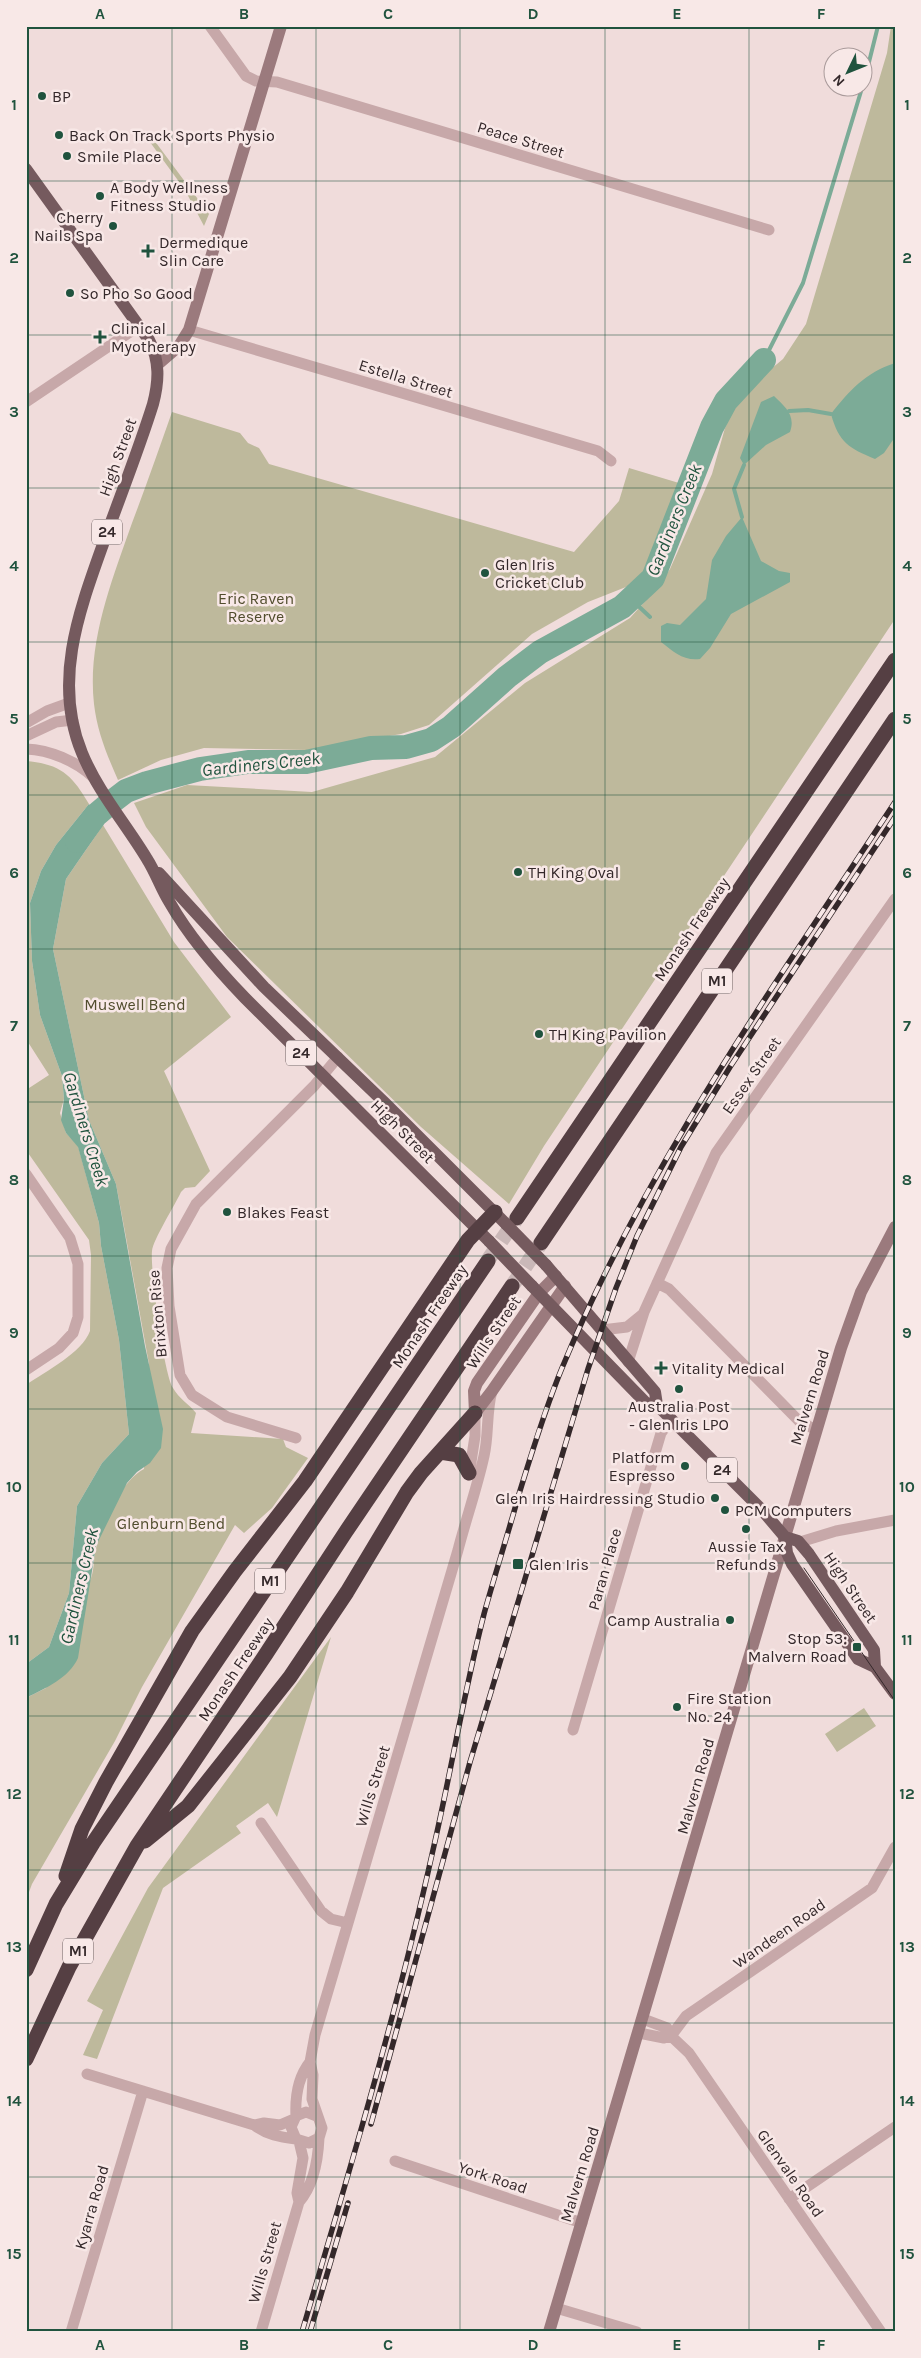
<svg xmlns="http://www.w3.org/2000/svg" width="921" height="2358" font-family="Karla,sans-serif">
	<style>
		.green { fill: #beb99c }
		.water { fill: #7cab97 }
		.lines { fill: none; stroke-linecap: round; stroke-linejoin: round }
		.stream { stroke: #7cab97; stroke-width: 4 }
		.river { stroke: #7cab97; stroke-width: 24 }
		.motorway-tunnel { stroke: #cab8b8; stroke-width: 15; stroke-dasharray: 15 8; stroke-linecap: butt }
		.minor { stroke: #c7a8a9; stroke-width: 11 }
		.secondary { stroke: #9b7a7d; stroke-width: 12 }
		.primary { stroke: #755a5e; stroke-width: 12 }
		.motorway { stroke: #553f43; stroke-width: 15 }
		.tram { stroke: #34282a; stroke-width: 1 }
		.rail-casing { stroke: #34282a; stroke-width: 5.5 }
		.rail { stroke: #f8e8e7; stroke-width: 4; stroke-dasharray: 11; stroke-linecap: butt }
		.primary-bridge { stroke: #755a5e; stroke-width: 12 }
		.grid { fill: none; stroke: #20533e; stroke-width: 1; stroke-opacity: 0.55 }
		.poi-dot { fill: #20533e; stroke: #f8e8e7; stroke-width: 2 }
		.labels { text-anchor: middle; stroke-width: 5; stroke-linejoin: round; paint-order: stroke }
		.shield { fill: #f8e8e7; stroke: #6f6263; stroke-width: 1 }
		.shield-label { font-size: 15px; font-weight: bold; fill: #34282a }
		.poi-label { font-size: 16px; fill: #34282a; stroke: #f8e8e7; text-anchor: start }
		.street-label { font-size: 16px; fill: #34282a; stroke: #f8e8e7 }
		.park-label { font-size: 16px; fill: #514d2d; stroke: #f8e8e7 }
		.water-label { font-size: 18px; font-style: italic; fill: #20533e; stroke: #f8e8e7 }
		.neatline { fill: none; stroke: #20533e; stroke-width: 2 }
		.grid-label { font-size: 16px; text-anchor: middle; font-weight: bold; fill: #20533e }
	</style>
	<rect width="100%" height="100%" fill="#f0dcdb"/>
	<!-- green -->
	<path class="green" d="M891,26h4v593l-351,527 -35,58 -88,-77 -194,-190 -81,-110 -12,-24 53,-18 125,7 123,-35 90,-74 105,-65 27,-30 13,-19 42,-95 13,-46 11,-24 10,-14 37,-31 23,-35 81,-271z
		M151,136l58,78 -5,12 -19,-36 -38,-52z
		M172,412l68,21 8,10 11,5 10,16 305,88 45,-51 10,-33 50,15 -31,86 -17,16 -43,17 -56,32 -103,91 -28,9 -94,16 -103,-2 -43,12 -43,20c-11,-25 -21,-49 -24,-76 -7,-62 18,-124 38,-181 14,-37 27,-74 40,-111z
		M26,761c35,3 46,14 63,43l-33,41 -15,26 -11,32 2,58 8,54 22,61 2,23 -4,14 6,20 12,13 21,77 2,23 18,94 10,94 -27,29 -25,43 -8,87 -20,54 -23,17v-279c20,-14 56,-32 64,-54l1,-76 -2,-15 -63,-90v-60l23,-15 -23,-36z
		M103,825l71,117 57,75 -67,54 46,100 -15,16 -10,1 -4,4c-6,13 -28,48 -29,59 -2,18 12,123 21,137 6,11 16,16 23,25l-5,20 92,6 3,8 22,11 -36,50 -28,25 -9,-8 -93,162 -27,54 -83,143 -6,16v-202l20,-10c15,-37 30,-73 45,-110 4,-10 2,-23 6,-33 7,-24 25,-65 47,-76l5,-105 -24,-132 -9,-48 -27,-64 -36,-171 13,-70z
		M331,1637l-54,180 -9,-14 -32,23 5,7 -78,55 -66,171 -14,-4 20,-45 -16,-9 61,-113z
		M864,1708l12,18 -39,26 -12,-18z"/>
	<!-- water -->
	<path class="water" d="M895,363v74l-11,16 -9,6c-26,-11 -36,-16 -44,-45 19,-24 34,-41 64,-51z
		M774,396c11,11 22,19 16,36l-24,13 -22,20 -4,-7 21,-56z
		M742,517l19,44 18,10 11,2v9l-59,32 -21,34 -10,11c-17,2 -26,-7 -39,-17v-16l6,-3 13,2 26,-26 6,-39 14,-24z
		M89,804l14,21 -37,54 -13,70 36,171 27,64 29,162 18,83 -2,19 -11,15 -13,9 -10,11 -31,63 -18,112c-9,20 -32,30 -52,40v-34l23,-17 20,-54 8,-87 25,-43 27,-29 -10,-94 -18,-94 -2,-23 -21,-76 -12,-14 -5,-13 3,-21 -2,-23 -22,-61 -8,-54 -2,-58 11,-32 15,-26z"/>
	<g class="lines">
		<!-- stream -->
		<path class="stream" d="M864,82l14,-56
			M764,360l39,-77 59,-195
			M789,411l19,-1 23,4
			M742,517l-8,-28 10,-24
			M632,600l18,17"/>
		<!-- river -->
		<path class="river" d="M77,841l19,-26 13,-11 17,-13 21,-8 53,-14 48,-7h58l65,-14 35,-1 25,-7 20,-13 56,-50 33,-25 82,-45 31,-29 59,-151 14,-26 38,-41"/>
		<!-- motorway-tunnel -->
		<path class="motorway-tunnel" d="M488,1260l29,-42
			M512,1286l29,-43"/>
		<!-- minor -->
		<path class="minor" d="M210,26l36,50 10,5 21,1 492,148
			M189,330l409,121 13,10
			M26,402l113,-76
			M26,723l21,-12 22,-8
			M26,736l30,-14 17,-2
			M26,749c24,1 50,12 67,28
			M26,1174l44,64 8,26v53l-5,16 -14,15 -33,22
			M657,1283l12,6 130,132 17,9
			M602,1330l25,-3 16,-13
			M628,1362l16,-50 72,-159 179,-254
			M296,1438l-69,-21 -35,-22 -12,-20 -11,-69 -2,-38 4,-19 25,-45 118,-118 24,-29
			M469,1475l6,-39v-23
			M800,1542l36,-11 59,-11
			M573,1730l88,-297 10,-14
			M261,1823l60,88 10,8 17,4
			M643,2019l24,9 4,8 18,17 192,279
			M639,2033l25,5 7,-2
			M671,2036l15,-20 186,-128 23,-41
			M87,2074l167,51c13,10 26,12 42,14
			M296,2116c-1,-20 2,-39 14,-54
			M316,2116l-10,-4 -10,4 -5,11 5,12 13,4 10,-5 3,-10 -10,-29 1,-24 -3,-13 5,-27 143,-485c8,-31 19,-62 26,-94 5,-21 2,-44 8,-65
			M254,2125l10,-2 16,2 14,-6
			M395,2161l187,62
			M789,2199l106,-72
			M299,2202c15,-17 19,-42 20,-64
			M556,2308l81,24
			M71,2332l72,-241
			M261,2332l38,-130 -2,-9 6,-35 -4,-17"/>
		<!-- secondary -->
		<path class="secondary" d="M157,365l22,-19 10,-16 92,-304
			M475,1413l-1,-22 3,-8 62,-90 17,-17
			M475,1413l17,-22 73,-105
			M549,2332l292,-984 20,-56 34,-65"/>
		<!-- primary -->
		<path class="primary" d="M26,169l123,171c11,21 10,41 4,64 -15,48 -34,95 -51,143 -24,67 -49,136 -20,206 16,39 44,71 65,106 9,14 14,30 23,44 20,35 47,66 75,95l244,243
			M159,873l105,114 121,116 121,121
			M546,1265l109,127 2,13
			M532,1286l114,117 11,2 105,105 23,27 2,16 5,11 66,95 17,8 20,27
			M785,1537l13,4 11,13 65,96 1,17"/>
		<!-- motorway -->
		<path class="motorway" d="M517,1218l378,-558
			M541,1243l354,-524
			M440,1452l19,3 10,18
			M145,1841l43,-35 102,-129 57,-85 60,-100 14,-19 54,-60
			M66,1876l16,-47 24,-47 86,-151 43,-60 70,-90 163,-241 27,-28
			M26,1970l30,-66 37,-61 395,-582
			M26,2059l43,-92 68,-121 129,-192 79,-121 167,-247"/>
		<!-- tram -->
		<path class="tram" d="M804,1568l91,133"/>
		<defs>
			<path id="rail" d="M371,2124l99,-362 118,-393 28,-81 21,-52 44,-89 49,-80 165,-250
				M302,2332c47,-160 95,-319 131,-482 18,-78 31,-158 51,-236 11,-40 24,-80 35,-120 13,-42 26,-85 43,-126 84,-203 213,-383 333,-566
				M310,2332l38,-129"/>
		</defs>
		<!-- rail casing -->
		<use href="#rail" class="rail-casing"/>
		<!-- rail -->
		<use href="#rail" class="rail"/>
		<!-- primary-bridge -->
		<path class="primary-bridge" d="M506,1224l40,41
			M489,1241l43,45"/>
	</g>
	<!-- grid -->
	<path class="grid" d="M172,26v2306M316,26v2306M460,26v2306M605,26v2306M749,26v2306M26,181h869M26,335h869M26,488h869M26,642h869M26,795h869M26,949h869M26,1102h869M26,1256h869M26,1409h869M26,1563h869M26,1716h869M26,1870h869M26,2023h869M26,2177h869"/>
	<!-- markers -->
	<g class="poi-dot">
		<circle cx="42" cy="96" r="5"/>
		<circle cx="59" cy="135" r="5"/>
		<circle cx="67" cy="156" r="5"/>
		<circle cx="100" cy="196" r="5"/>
		<circle cx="113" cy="226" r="5"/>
		<path d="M145.5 243.5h5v5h5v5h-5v5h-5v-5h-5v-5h5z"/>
		<circle cx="70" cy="293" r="5"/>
		<path d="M97.5 329.5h5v5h5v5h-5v5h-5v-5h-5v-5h5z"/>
		<circle cx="485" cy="573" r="5"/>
		<circle cx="518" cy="872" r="5"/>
		<circle cx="539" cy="1034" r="5"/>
		<circle cx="227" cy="1212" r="5"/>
		<path d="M658.5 1360.5h5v5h5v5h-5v5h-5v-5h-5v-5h5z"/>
		<circle cx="679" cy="1389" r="5"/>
		<circle cx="685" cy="1466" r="5"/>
		<circle cx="715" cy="1498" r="5"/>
		<circle cx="725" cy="1510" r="5"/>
		<circle cx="746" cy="1529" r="5"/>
		<rect x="512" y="1558" width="12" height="12" rx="2.5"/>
		<circle cx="730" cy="1620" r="5"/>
		<rect x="852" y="1642" width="10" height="10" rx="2.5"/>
		<circle cx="677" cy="1707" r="5"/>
	</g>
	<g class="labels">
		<!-- shield labels -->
		<g class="shield">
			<rect x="92" y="519.5" width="30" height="25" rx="4"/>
			<rect x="702" y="968.5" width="30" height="25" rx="4"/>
			<rect x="286" y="1040.5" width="30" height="25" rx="4"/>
			<rect x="707" y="1457.5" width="30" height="25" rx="4"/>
			<rect x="255" y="1568.5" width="30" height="25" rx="4"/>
			<rect x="63" y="1938.5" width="30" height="25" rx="4"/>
		</g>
		<g class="shield-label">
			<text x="107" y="537">24</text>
			<text x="717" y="986">M1</text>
			<text x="301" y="1058">24</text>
			<text x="722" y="1475">24</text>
			<text x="270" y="1586">M1</text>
			<text x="78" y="1956">M1</text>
		</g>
		<!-- poi labels -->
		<g class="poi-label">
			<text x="52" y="102">BP</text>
			<text x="69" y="141">Back On Track Sports Physio</text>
			<text x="77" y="162">Smile Place</text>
			<text x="110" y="193">A Body Wellness<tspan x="110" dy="18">Fitness Studio</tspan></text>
			<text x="103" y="223" text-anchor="end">Cherry<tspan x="103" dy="18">Nails Spa</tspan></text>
			<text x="159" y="248">Dermedique<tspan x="159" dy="18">Slin Care</tspan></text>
			<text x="80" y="299">So Pho So Good</text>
			<text x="111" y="334">Clinical<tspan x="111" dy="18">Myotherapy</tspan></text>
			<text x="495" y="570">Glen Iris<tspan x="495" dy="18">Cricket Club</tspan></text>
			<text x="528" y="878">TH King Oval</text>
			<text x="549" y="1040">TH King Pavilion</text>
			<text x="237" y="1218">Blakes Feast</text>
			<text x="672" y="1374">Vitality Medical</text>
			<text x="679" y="1412" text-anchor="middle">Australia Post<tspan x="679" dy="18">- Glen Iris LPO</tspan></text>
			<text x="675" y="1463" text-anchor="end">Platform<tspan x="675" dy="18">Espresso</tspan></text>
			<text x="705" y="1504" text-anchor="end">Glen Iris Hairdressing Studio</text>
			<text x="735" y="1516">PCM Computers</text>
			<text x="746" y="1552" text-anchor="middle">Aussie Tax<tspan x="746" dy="18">Refunds</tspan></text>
			<text x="529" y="1570">Glen Iris</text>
			<text x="720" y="1626" text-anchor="end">Camp Australia</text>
			<text x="847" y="1644" text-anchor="end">Stop 53:<tspan x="847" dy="18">Malvern Road</tspan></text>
			<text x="687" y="1704">Fire Station<tspan x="687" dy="18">No. 24</tspan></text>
		</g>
		<!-- street labels -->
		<g class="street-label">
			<text transform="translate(521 139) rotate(17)" y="6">Peace Street</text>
			<text transform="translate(406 378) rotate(17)" y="6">Estella Street</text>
			<text transform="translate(117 457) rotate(-70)" y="6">High Street</text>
			<text transform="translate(691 929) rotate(-56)" y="6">Monash Freeway</text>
			<text transform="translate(751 1075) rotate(-55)" y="6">Essex Street</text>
			<text transform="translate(403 1131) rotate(45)" y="6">High Street</text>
			<text transform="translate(157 1314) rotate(-95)" y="6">Brixton Rise</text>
			<text transform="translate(429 1316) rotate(-56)" y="6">Monash Freeway</text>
			<text transform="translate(493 1332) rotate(-56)" y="6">Wills Street</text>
			<text transform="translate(809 1397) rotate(-73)" y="6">Malvern Road</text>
			<text transform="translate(604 1569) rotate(-74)" y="6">Paran Place</text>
			<text transform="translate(851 1587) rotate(56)" y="6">High Street</text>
			<text transform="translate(235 1669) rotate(-56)" y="6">Monash Freeway</text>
			<text transform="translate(372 1786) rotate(-73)" y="6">Wills Street</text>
			<text transform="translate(695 1786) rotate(-74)" y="6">Malvern Road</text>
			<text transform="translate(779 1933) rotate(-35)" y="6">Wandeen Road</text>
			<text transform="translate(791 2173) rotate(55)" y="6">Glenvale Road</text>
			<text transform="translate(579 2174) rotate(-73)" y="6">Malvern Road</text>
			<text transform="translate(493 2177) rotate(18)" y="6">York Road</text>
			<text transform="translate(91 2207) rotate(-74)" y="6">Kyarra Road</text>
			<text transform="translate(264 2262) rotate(-74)" y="6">Wills Street</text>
		</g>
		<!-- park labels -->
		<g class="park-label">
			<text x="256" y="604">Eric Raven<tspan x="256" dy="18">Reserve</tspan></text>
			<text x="135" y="1010">Muswell Bend</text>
			<text x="171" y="1529">Glenburn Bend</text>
		</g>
		<!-- water labels -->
		<g class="water-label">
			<text transform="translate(674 520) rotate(-68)" y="6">Gardiners Creek</text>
			<text transform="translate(261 764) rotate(-6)" y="6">Gardiners Creek</text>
			<text transform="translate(86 1129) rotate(73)" y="6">Gardiners Creek</text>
			<text transform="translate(79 1586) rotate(-77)" y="6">Gardiners Creek</text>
		</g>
	</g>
	<!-- border -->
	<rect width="921" height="2358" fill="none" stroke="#f8e8e7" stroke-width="55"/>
	<!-- north arrow -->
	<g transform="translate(848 72) rotate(227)"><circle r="24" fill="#f8e8e7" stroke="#aa9b9b"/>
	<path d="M0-4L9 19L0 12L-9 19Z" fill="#20533e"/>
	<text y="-8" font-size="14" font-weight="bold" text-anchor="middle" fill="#34282a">N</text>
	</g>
	<rect x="28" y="28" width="866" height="2302" class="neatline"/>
	<g class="grid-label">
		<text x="100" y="19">A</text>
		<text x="244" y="19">B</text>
		<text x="388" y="19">C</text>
		<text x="533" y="19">D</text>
		<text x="677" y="19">E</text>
		<text x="821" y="19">F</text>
		<text x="14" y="110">1</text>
		<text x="907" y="110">1</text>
		<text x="14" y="263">2</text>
		<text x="907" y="263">2</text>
		<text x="14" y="417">3</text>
		<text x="907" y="417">3</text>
		<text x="14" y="571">4</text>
		<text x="907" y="571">4</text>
		<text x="14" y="724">5</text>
		<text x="907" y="724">5</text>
		<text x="14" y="878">6</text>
		<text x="907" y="878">6</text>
		<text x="14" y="1031">7</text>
		<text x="907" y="1031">7</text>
		<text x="14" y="1185">8</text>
		<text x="907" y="1185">8</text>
		<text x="14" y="1338">9</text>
		<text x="907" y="1338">9</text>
		<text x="14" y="1492">10</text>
		<text x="907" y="1492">10</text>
		<text x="14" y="1645">11</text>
		<text x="907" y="1645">11</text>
		<text x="14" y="1799">12</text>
		<text x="907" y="1799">12</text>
		<text x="14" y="1952">13</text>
		<text x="907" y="1952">13</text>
		<text x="14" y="2106">14</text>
		<text x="907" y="2106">14</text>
		<text x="14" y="2259">15</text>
		<text x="907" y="2259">15</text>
		<text x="100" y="2350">A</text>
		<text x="244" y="2350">B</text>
		<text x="388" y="2350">C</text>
		<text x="533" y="2350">D</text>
		<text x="677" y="2350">E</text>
		<text x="821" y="2350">F</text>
	</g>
</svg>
